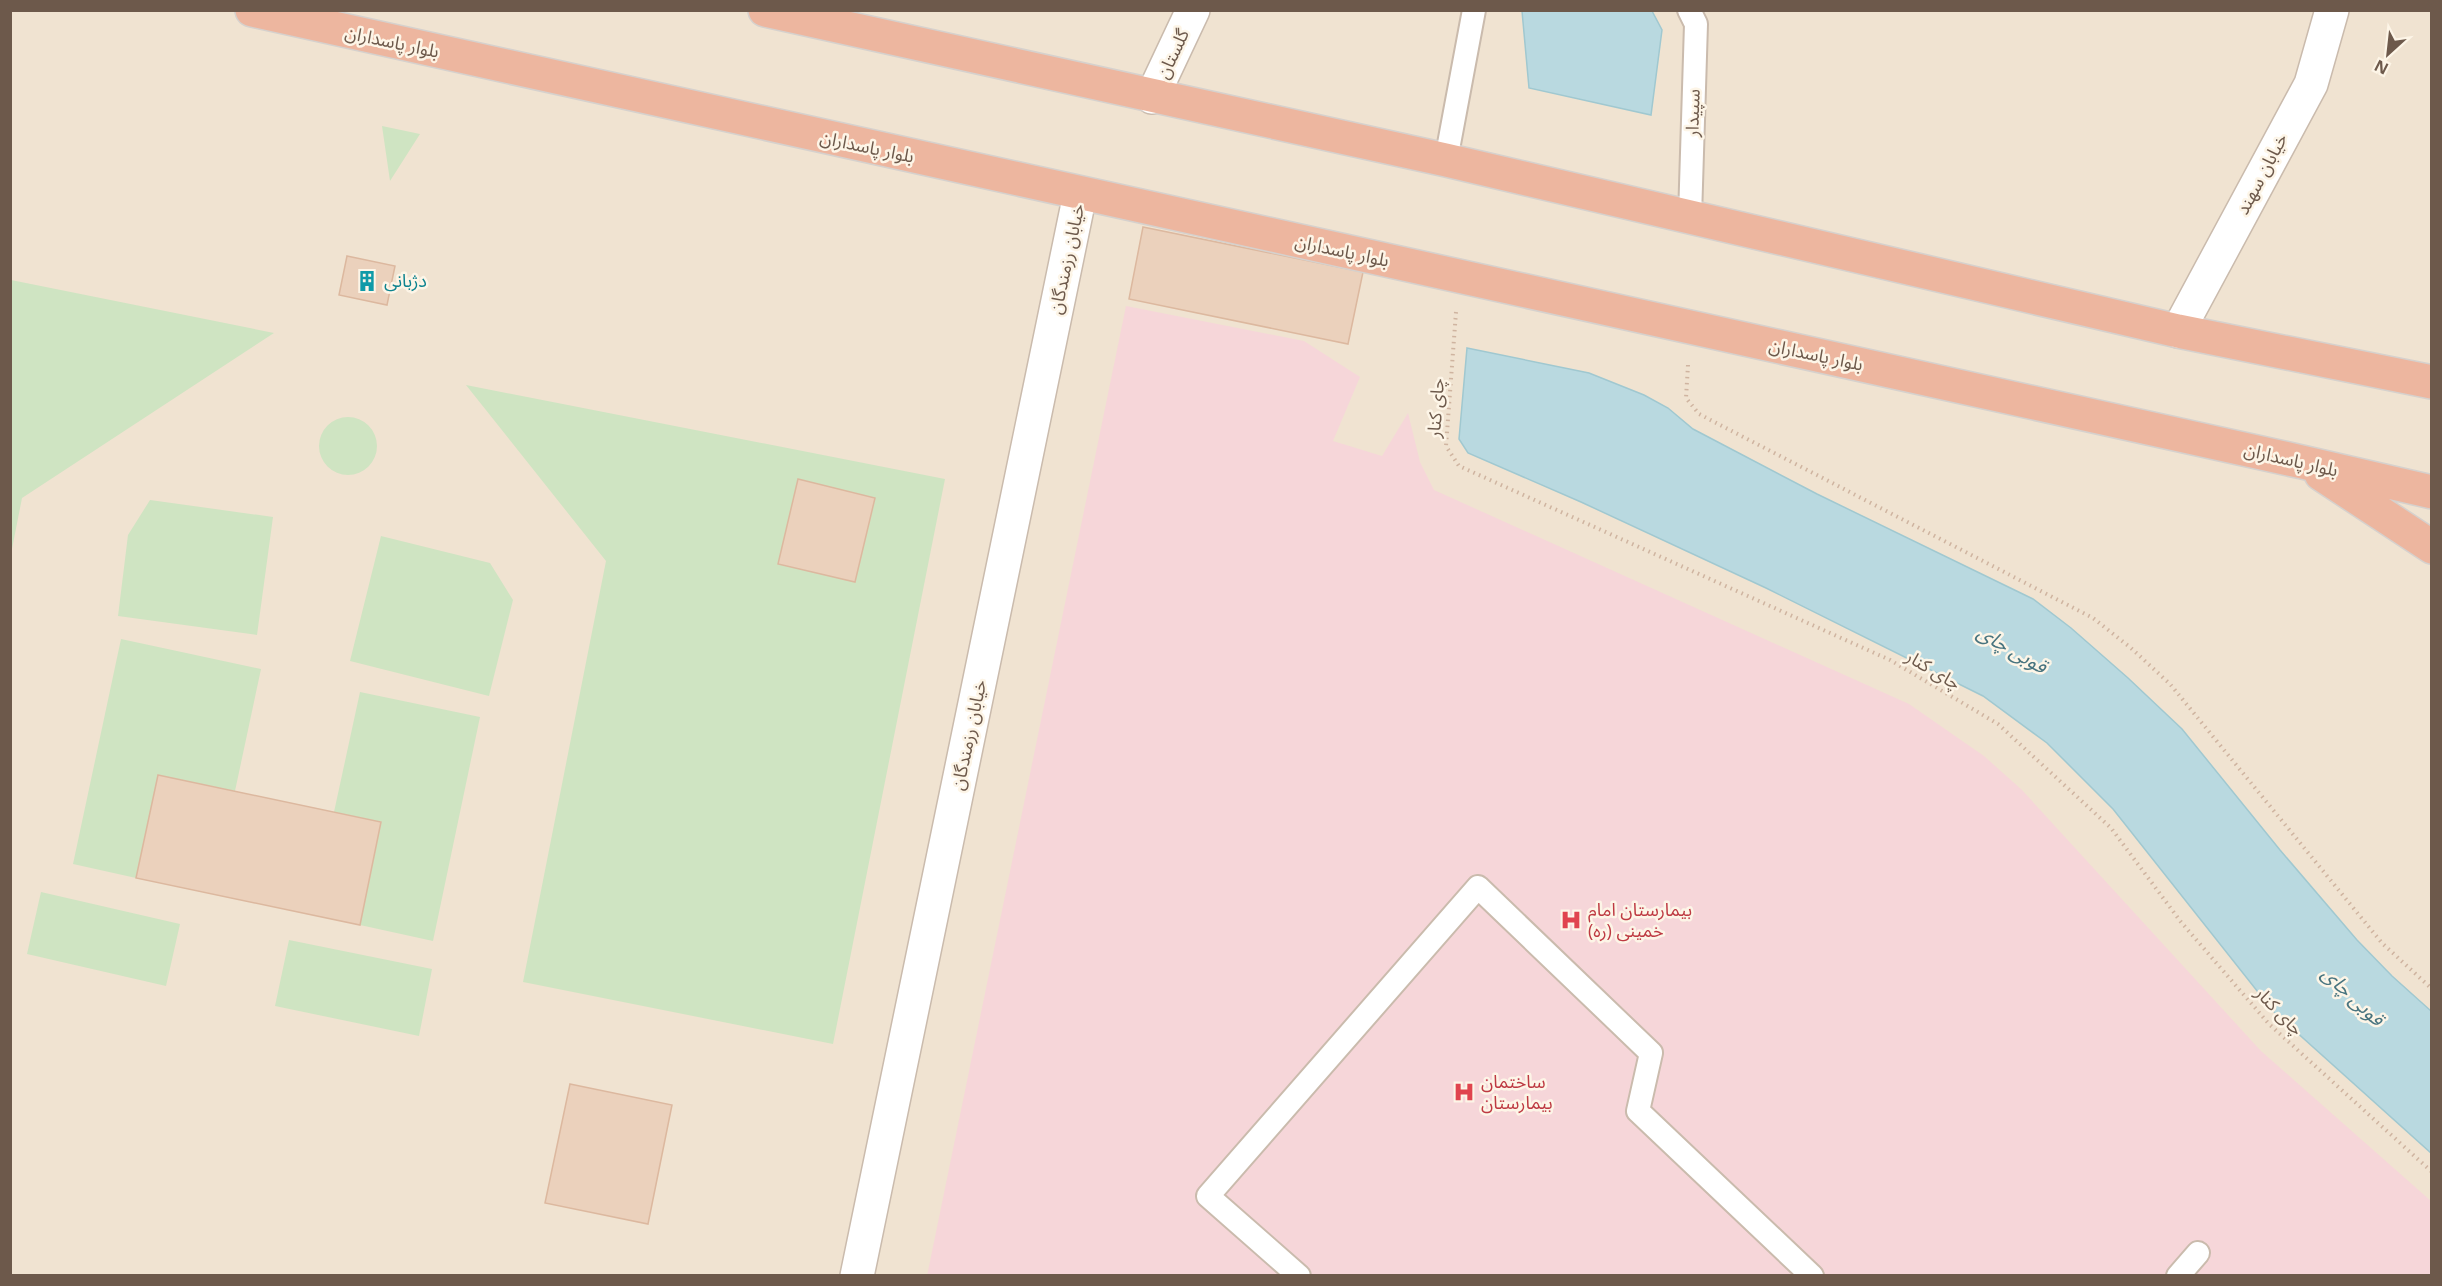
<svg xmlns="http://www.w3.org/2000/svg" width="2442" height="1286" font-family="'Open Sans','Noto Sans Arabic',sans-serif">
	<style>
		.residential { fill: #f0e3d1 }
		.medical { fill: #f6d6d9 }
		.green { fill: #cfe4c2 }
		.water { fill: #b9d9e0; stroke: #a0c8d0; stroke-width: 1.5 }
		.building { fill: #ebd1bc; stroke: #dcb89f; stroke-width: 1.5 }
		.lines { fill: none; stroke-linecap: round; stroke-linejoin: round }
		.lane-casing { stroke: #cabbad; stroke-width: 26 }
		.street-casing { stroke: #cabbad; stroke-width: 36 }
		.highway-casing { stroke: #d6d1cd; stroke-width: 36 }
		.path { stroke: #cfb4a0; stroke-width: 4; stroke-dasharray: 1.5 4.5; stroke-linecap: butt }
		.lane { stroke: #fff; stroke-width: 22 }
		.street { stroke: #fff; stroke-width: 33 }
		.highway { stroke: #edb69f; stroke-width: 33 }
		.labels { text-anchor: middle; stroke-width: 5; stroke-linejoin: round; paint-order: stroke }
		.street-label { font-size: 18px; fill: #6d594b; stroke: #fdf5e7 }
		.culture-label { font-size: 18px; fill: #0d838f; stroke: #fdf5e7; text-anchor: start }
		.health-label { font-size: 18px; fill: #be3a42; stroke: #fdf5e7; text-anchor: start }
		.water-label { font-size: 20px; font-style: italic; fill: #48747f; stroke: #fdf5e7 }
	</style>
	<rect width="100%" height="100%" fill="#f9f1e2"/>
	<!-- residential -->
	<path class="residential" d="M11,11h2420v1264h-2420z"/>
	<!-- medical -->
	<path class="medical" d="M1126,306l178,35 56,36 -27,64 49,15 26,-43 12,49 14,28 475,214 75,52 38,34 239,261 170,150v74l-1504,1z"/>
	<!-- green -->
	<path class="green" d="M382,126l38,8 -30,47z
		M11,280l263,53 -252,165 -11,56z
		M466,385l479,94 -112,565 -310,-62 83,-421z
		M319 446a29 29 0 1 1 58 0a29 29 0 1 1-58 0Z
		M150,500l123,17 -16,118 -139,-19 10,-81z
		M381,536l109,27 23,37 -24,96 -139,-35z
		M121,639l140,30 -26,122 -77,-16 -22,103 -63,-14z
		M360,692l120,25 -47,224 -73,-16 21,-103 -47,-10z
		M41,892l139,32 -14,62 -139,-32z
		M289,940l143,29 -13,67 -144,-30z"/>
	<!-- water -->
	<path class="water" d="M1522,11h130l10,19 -11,85 -122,-27z
		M1467,348l122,25 55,22 24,13 25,21 124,65 216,105 38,29 57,50 54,51 98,121 77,90 35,36 39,35v142l-158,-142 -160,-202 -66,-66 -64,-47 -217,-108 -185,-86 -113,-49 -9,-14z"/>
	<!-- building -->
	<path class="building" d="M1143,227l220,45 -15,72 -219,-45z
		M347,256l48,10 -8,39 -48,-10z
		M798,479l77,19 -20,84 -77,-18z
		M158,775l223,47 -21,103 -224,-47z
		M570,1084l102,21 -24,119 -103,-21z"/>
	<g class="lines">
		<defs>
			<path id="lane" d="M1689,10l7,14 -6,193
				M1446,160l28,-150
				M1299,1276l-91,-80 270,-309 173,166 -13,58 174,165
				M2178,1276l20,-23"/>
			<path id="street" d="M1152,97l41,-87
				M2178,331l133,-247 21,-74
				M857,1276l223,-1082"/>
			<path id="highway" d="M252,10l2050,452 130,30
				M765,10l681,150 732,171 254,51
				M2321,474l111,73"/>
		</defs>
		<!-- lane casing -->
		<use href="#lane" class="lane-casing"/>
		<!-- street casing -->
		<use href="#street" class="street-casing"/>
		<!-- highway casing -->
		<use href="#highway" class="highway-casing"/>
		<!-- path -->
		<path class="path" d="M1456,312l-10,134 13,20 431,194 108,64 113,104 70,94 88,102 163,148
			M1688,365l-2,33 13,16 394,204 38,30 39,36 212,259 50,46"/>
		<!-- lane -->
		<use href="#lane" class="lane"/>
		<!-- street -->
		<use href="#street" class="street"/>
		<!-- highway -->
		<use href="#highway" class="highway"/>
	</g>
	<!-- icons -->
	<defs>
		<symbol id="building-bare" viewBox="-9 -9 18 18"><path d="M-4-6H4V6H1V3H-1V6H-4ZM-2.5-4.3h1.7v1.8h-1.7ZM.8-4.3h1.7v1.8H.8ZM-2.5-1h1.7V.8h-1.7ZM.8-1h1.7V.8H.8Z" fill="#0f9aa8" stroke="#fdf5e7" stroke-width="2.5" paint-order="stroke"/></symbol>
		<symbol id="hospital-bare" viewBox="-9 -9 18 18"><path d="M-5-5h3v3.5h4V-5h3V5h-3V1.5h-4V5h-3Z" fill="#e0444e" stroke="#fdf5e7" stroke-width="2.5" paint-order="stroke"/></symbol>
	</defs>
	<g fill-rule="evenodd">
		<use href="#building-bare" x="352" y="266" width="30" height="30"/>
		<use href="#hospital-bare" x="1556" y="905" width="30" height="30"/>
		<use href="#hospital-bare" x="1449" y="1077" width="30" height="30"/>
	</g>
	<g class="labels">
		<!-- street labels -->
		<g class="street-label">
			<text transform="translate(392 42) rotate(12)" y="6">بلوار پاسداران</text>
			<text transform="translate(1173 54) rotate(-65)" y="6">گلستان</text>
			<text transform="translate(1693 113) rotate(-88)" y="6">سپیدار</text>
			<text transform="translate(867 147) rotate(12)" y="6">بلوار پاسداران</text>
			<text transform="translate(2262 174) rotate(-62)" y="6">خیابان سهند</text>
			<text transform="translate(1342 251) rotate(12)" y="6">بلوار پاسداران</text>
			<text transform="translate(1067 259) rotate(-78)" y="6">خیابان رزمندگان</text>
			<text transform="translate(1816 355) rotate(12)" y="6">بلوار پاسداران</text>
			<text transform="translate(1436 408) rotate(-86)" y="6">چای کنار</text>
			<text transform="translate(2291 460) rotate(13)" y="6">بلوار پاسداران</text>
			<text transform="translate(1933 670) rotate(31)" y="6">چای کنار</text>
			<text transform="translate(969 735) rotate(-78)" y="6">خیابان رزمندگان</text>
			<text transform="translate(2279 1011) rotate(46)" y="6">چای کنار</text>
		</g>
		<!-- culture labels -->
		<g class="culture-label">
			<text x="384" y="287">دژبانی</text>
		</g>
		<!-- health labels -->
		<g class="health-label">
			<text x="1588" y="916">بیمارستان امام<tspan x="1588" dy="21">خمینی (ره)</tspan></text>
			<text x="1481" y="1088">ساختمان<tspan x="1481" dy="21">بیمارستان</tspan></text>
		</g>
		<!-- water labels -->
		<g class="water-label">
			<text transform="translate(2012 649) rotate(30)" y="7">قوبی چای</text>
			<text transform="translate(2353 996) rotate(43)" y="7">قوبی چای</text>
		</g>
	</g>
	<!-- border -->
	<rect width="2442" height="1286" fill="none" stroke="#6d594b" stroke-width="24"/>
	<!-- north arrow -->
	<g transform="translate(2388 54) rotate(207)" stroke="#fdf5e7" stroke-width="4.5" paint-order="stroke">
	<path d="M0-4.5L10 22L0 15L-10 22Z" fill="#6d594b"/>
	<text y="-9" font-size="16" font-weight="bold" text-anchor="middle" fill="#6d594b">N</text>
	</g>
</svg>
